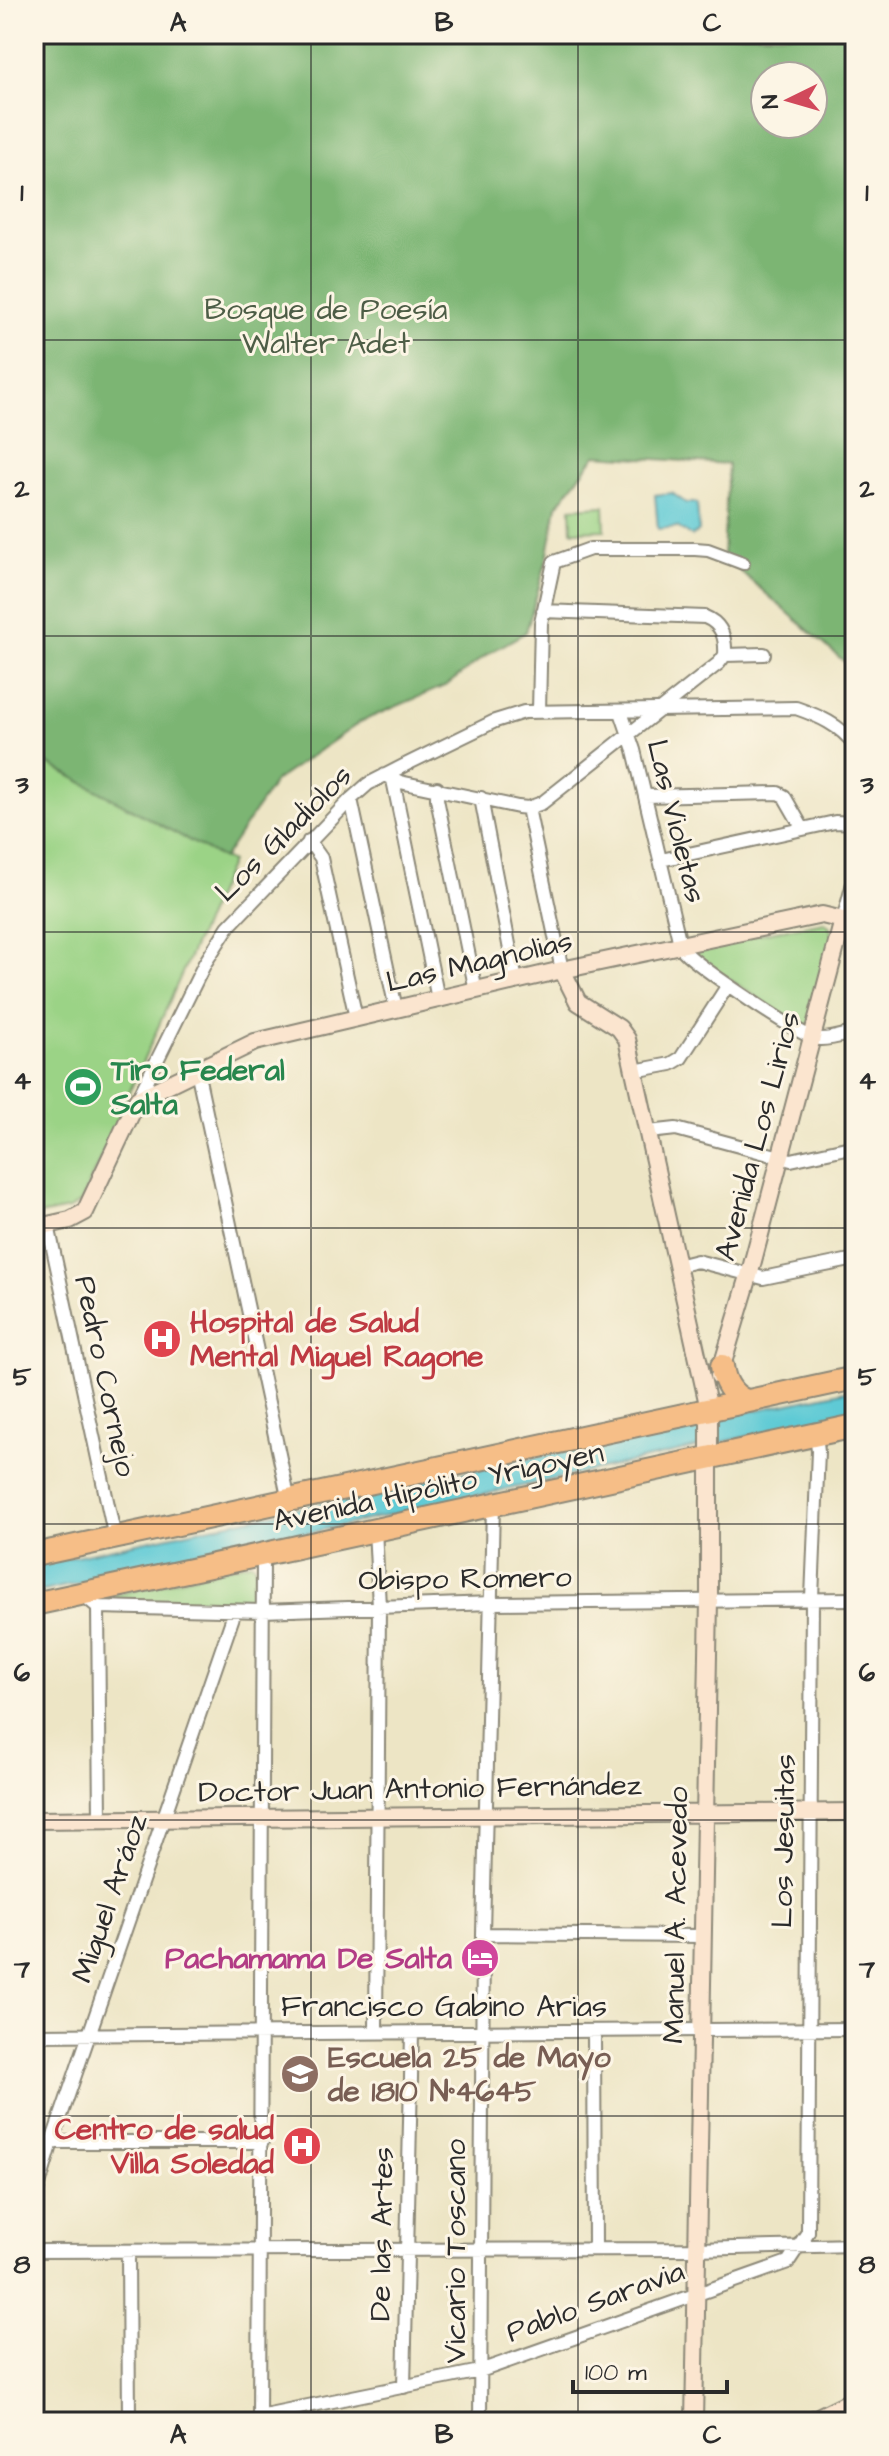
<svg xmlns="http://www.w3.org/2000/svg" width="889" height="2456" font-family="'Architects Daughter',sans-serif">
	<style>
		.green { fill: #9bd386; stroke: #637f58; stroke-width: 2 }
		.forest { fill: #7cb573; stroke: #54704f; stroke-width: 2; fill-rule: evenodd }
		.water { fill: #5ecad5; stroke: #447a80; stroke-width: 2 }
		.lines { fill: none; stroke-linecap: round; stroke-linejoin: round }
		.street-casing { stroke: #8c8878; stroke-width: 16 }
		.secondary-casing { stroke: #8c8878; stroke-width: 20 }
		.highway-casing { stroke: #8c8878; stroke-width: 26 }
		.street { stroke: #fff; stroke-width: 12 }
		.secondary { stroke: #fbe5cf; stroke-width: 16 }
		.highway { stroke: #f6be87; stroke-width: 22 }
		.grid { fill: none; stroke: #2b2b2b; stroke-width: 2; stroke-opacity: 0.55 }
		.labels { text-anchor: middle; stroke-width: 6; stroke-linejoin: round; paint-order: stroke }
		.park-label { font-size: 30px; fill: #4d5d46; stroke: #fcf5e5 }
		.street-label { font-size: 30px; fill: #2b2b2b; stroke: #fcf5e5 }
		.leisure-label { font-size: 30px; font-weight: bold; fill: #27864d; stroke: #fcf5e5; text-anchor: start }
		.health-label { font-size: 30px; font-weight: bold; fill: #be3a42; stroke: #fcf5e5; text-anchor: start }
		.hotel-label { font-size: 30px; font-weight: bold; fill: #b23c85; stroke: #fcf5e5; text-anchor: end }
		.education-label { font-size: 30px; font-weight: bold; fill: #785e54; stroke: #fcf5e5; text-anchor: start }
		.neatline { fill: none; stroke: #2b2b2b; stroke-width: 3 }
		.grid-label { font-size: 26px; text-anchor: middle; font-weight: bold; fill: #2b2b2b }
	</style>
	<rect width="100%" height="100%" fill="#fcf5e5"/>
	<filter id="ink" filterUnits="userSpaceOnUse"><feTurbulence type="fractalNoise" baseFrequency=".0125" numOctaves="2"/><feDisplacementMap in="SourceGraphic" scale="16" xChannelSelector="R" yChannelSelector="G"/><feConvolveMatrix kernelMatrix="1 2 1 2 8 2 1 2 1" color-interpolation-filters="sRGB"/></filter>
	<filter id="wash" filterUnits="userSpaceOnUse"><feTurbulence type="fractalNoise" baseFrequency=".006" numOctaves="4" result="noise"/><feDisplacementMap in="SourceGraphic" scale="32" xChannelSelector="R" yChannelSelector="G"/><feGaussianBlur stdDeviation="1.8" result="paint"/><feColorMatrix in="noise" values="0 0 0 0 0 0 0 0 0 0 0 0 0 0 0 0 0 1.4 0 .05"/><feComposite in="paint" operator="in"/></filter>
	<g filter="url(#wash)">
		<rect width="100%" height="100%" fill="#ede5c5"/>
		<!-- green -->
		<path class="green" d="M604,506l1,24 -33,1 -1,-23z
			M34,756l197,106 -150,340 -12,7 -35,7z
			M825,922l5,5 2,10 -24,91 -4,1 -114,-76 -1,-6z
			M252,1562l5,7 1,38 -142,-4 -3,-4 1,-4z"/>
		<!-- forest -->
		<path class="forest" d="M34,34h821v637l-132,-115 5,-92 -132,-9 -39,51 -10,53 -21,73 -40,23 -39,30 -85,36 -87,60 -52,78 -189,-103zM765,76h48v48h-48z"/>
		<!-- water -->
		<path class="water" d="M672,493l14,10h11l2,28 -7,5 -15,-9 -19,2 -3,-34z
			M855,1389v24l-821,180v-28z"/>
	</g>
	<g filter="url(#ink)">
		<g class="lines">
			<defs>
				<path id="street" d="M543,611l162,6c17,7 21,21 20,38
					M725,655l39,-1
					M539,711l2,-88 13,-61 36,-13h105l13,1 35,13
					M621,712l13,38 46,194 4,7c14,15 118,87 134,88 12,1 26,-4 37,-7
					M385,775l15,7 118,25 10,1 14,-5 177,-140 6,-8
					M393,780l45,219
					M437,788v11l39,192
					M645,796l133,-3 6,3 19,33
					M481,798l35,183
					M351,799l45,210
					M528,808l34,162
					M309,841l12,17 35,160
					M661,860l174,-38 20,1
					M855,876l-12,44 12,3
					M197,1070l92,431
					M634,1071l37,-7 10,-6 47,-73
					M138,1099l67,-136 23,-36 123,-128 17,-15 39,-20 88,-43 29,-9 272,-4c23,8 44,17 59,37
					M649,1132l27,-3 115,31 64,-14
					M48,1225l67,313
					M677,1266l20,-5 66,17 92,-19
					M375,1529l4,77 -3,427
					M81,1593l17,14 164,4 230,-8 363,-4
					M98,1607l2,212
					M483,1934l219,2
					M594,2032l1,217
					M34,2035l821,-6
					M34,2142h228
					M34,2202l18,-60 183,-531
					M34,2251l662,-2 159,-4
					M128,2251l1,171
					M404,2387l8,-354
					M259,2416l221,-45 308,-109 20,-30 4,-634 6,-147 -2,-16
					M259,2422l4,-867
					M480,2422l3,-488 10,-429"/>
				<path id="secondary" d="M562,970l16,32 41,26 8,11 82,370v191l-15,822
					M34,1228l36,-8 15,-8 53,-113 117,-57 307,-72 260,-55 21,5 -94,356 -30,100
					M34,1820l821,-8
					M808,2422l47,-23"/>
				<path id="highway" d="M722,1366c2,15 9,29 24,35
					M34,1555l821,-177
					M34,1604l821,-178"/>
			</defs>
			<!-- street casing -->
			<use href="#street" class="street-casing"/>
			<!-- secondary casing -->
			<use href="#secondary" class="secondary-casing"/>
			<!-- highway casing -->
			<use href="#highway" class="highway-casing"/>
			<!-- street -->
			<use href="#street" class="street"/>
			<!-- secondary -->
			<use href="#secondary" class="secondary"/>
			<!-- highway -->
			<use href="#highway" class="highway"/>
		</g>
	</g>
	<!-- grid -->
	<path class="grid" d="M311,34v2388M578,34v2388M34,340h821M34,636h821M34,932h821M34,1228h821M34,1524h821M34,1820h821M34,2116h821"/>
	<!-- icons -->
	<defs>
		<symbol id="stadium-disc" viewBox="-11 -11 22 22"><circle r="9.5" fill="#2e9e5b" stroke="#fcf5e5"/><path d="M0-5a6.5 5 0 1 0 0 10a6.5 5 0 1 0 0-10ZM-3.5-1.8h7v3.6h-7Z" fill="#fff"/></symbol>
		<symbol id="hospital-disc" viewBox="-11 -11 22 22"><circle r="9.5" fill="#e0444e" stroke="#fcf5e5"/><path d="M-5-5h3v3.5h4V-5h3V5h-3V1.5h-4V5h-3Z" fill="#fff"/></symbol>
		<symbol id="hotel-disc" viewBox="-11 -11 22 22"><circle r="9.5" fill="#d1479c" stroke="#fcf5e5"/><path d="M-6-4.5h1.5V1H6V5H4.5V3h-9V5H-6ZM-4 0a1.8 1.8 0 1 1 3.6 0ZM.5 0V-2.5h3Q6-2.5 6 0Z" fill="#fff"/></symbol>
		<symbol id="university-disc" viewBox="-11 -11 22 22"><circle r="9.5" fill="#8d6e63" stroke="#fcf5e5"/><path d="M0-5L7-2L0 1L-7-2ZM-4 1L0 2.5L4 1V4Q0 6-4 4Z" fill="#fff"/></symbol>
	</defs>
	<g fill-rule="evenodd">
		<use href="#stadium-disc" x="61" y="1065" width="44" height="44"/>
		<use href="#hospital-disc" x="140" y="1317" width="44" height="44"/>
		<use href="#hotel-disc" x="458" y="1936" width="44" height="44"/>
		<use href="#university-disc" x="278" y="2052" width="44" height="44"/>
		<use href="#hospital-disc" x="280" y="2124" width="44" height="44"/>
	</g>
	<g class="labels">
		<!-- park labels -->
		<g class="park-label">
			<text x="326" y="319">Bosque de Poesía<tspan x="326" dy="34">Walter Adet</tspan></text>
		</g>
		<!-- street labels -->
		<g class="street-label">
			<text transform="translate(677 821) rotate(76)" y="10">Las Violetas</text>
			<text transform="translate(283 833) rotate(-45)" y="10">Los Gladiolos</text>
			<text transform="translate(479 961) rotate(-13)" y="10">Las Magnolias</text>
			<text transform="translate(757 1136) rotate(-75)" y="10">Avenida Los Lirios</text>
			<text transform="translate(106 1376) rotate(78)" y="10">Pedro Cornejo</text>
			<text transform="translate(438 1486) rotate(-12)" y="10">Avenida Hipólito Yrigoyen</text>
			<text transform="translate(465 1578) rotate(-1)" y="10">Obispo Romero</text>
			<text transform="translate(420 1788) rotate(-1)" y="10">Doctor Juan Antonio Fernández</text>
			<text transform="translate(783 1841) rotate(-89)" y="10">Los Jesuitas</text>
			<text transform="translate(109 1898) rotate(-71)" y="10">Miguel Aráoz</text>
			<text transform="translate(675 1915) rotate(-89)" y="10">Manuel A. Acevedo</text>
			<text x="444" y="2016">Francisco Gabino Arias</text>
			<text transform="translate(381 2234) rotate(-89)" y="10">De las Artes</text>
			<text transform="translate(455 2251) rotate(-90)" y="10">Vicario Toscano</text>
			<text transform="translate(595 2301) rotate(-20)" y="10">Pablo Saravia</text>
		</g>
		<!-- leisure labels -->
		<g class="leisure-label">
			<text x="111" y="1080">Tiro Federal<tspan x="111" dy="34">Salta</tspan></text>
		</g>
		<!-- health labels -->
		<g class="health-label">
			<text x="190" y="1332">Hospital de Salud<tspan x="190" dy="34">Mental Miguel Ragone</tspan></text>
			<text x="274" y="2139" text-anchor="end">Centro de salud<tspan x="274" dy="34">Villa Soledad</tspan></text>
		</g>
		<!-- hotel labels -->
		<g class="hotel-label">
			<text x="452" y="1968">Pachamama De Salta</text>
		</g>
		<!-- education labels -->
		<g class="education-label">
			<text x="328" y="2067">Escuela 25 de Mayo<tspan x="328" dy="34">de 1810 N°4645</tspan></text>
		</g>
	</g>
	<!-- margin -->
	<rect width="889" height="2456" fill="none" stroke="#fcf5e5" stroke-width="88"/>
	<!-- north arrow -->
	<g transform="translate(789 100) rotate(265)"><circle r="38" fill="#fcf5e5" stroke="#a8a49b" stroke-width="2"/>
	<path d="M0-6L14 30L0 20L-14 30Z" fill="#d1495b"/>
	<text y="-12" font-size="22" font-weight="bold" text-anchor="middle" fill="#2b2b2b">N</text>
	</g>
	<!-- scale -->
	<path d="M573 2380v12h154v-12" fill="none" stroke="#2b2b2b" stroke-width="4"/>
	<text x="585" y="2380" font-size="24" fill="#2b2b2b" stroke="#fcf5e5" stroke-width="6" paint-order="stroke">100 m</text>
	<rect x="44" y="44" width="801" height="2368" class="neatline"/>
	<g class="grid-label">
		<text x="178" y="31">A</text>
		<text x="444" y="31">B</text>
		<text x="712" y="31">C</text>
		<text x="22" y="201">1</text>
		<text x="867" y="201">1</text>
		<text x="22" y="497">2</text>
		<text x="867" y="497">2</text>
		<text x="22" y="793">3</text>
		<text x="867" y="793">3</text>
		<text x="22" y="1089">4</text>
		<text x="867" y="1089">4</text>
		<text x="22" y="1385">5</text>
		<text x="867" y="1385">5</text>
		<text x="22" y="1681">6</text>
		<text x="867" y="1681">6</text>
		<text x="22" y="1977">7</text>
		<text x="867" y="1977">7</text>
		<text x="22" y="2273">8</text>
		<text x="867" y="2273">8</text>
		<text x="178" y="2443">A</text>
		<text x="444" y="2443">B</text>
		<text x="712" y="2443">C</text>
	</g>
</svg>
